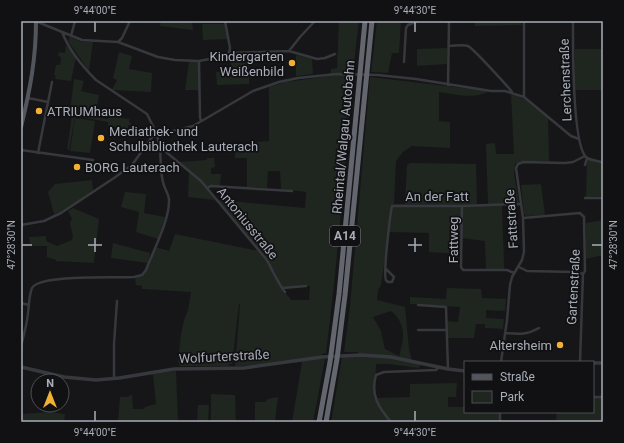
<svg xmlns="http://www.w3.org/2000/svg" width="624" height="443" font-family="Roboto,sans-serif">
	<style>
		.green { fill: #1e261f; fill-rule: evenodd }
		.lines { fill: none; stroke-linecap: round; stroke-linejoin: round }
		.minor { stroke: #37383d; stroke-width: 2.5 }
		.tertiary { stroke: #37383d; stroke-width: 3.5 }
		.primary { stroke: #53555c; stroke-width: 4 }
		.motorway { stroke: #63666e; stroke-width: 5 }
		.ticks { fill: none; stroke: #a8adb8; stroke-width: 1.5 }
		.poi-dot { fill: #f2b134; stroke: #111113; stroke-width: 1.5 }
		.labels { text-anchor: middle; stroke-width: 3.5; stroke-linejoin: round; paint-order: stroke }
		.shield { fill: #111113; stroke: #7b7e86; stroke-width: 1 }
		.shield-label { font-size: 12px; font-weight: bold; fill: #a8adb8 }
		.poi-label { font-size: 13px; fill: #a8adb8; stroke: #111113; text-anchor: start }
		.street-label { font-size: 13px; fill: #a8adb8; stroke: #111113 }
		.neatline { fill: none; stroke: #a8adb8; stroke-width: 1.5 }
		.ticks-label { font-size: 10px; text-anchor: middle; fill: #a8adb8 }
	</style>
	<rect width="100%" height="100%" fill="#161618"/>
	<!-- green -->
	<path class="green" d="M161,21h31l1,9 -33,-4z
		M339,21h20l-6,51h-5v5h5c-9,92 -15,184 -27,276l-4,1 -1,5h4l-12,63h-21l10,-60 -29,1 -38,4 5,-63h-1l-7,60h-2l-2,2h-48l-2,-4 3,-28 3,-14 4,-10 3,-18 -49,-3v-3l-6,-1 -1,-7 7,-2 14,-29 13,4 6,-17 84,17c12,16 20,34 32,49h18l1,-14 -29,1 -6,-15 -9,-14 -48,-58 87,8 1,-16 -25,-3 -1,-18h-12l-1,17 -20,-1v-29h-12v-14l34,-3v-54l17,-5 44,-6 1,-7 6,-1z
		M377,21h24l-2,32h-7l-4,20 -17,-1z
		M475,21h47l-1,4 -46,1z
		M202,24h23l3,15 -25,1z
		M70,37l12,5h11l-4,29 -21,-30z
		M66,45l10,12 -5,24 -16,-2 1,-3 -2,-1 2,-10h4l1,-8 -3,-1 1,-4 6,1z
		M447,48v16l-30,2v-17z
		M575,49h28v41h-28z
		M119,52l13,4 -3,13 23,4 -1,19 -39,-2 5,-10 -4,-2z
		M250,54l-1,30 -32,1 -1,-13 16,-2 -2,-13 4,-1 1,-1z
		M296,55l16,4 1,15 -17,2z
		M199,61v29h-14l4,-28z
		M370,77l119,14c-13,9 -35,3 -50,1v29l11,1v26l-38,-2 -9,6 -7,9 -2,43h11l2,-39 3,-2 66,1 1,41h11l-2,-61 9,-1 1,11h18l-3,-60 15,6 22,18 1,43h-28l-6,3 -1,10 5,29 -17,1c0,22 2,43 2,65h-18l-1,-28 -23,-3 -1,16 -32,-2v-19l-40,-1 -8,53 -3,5 -1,10 28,7 4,42 3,13 9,1 -2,5 -31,-4h-12l-1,34 35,-1v-13l47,-1 -1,14h-8v10h17v5h34v10h-168l11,-65h16v-5h-14l6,-46zM391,311c16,13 13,28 8,45l-14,-7 -4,-18 -8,-14z
		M74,79l10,2 -3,10 18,4 -3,20 -26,-3z
		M71,113l37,6 1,-3 20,3v3l2,1v2h-3v4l-20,-3v-4l-33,-6 -6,34 -2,-1 5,-33h-1z
		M75,118l20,3 -5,32 -20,-2z
		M207,158h7l1,9 -4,1v6h10l-1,12h-15l10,14 -27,-3 1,-27 -11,-8 29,-2z
		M587,159l16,2v35l-17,1z
		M92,180l1,10 -28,20 -11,4 -6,-22 7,-8z
		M541,184l4,31 -19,1 -2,-2 -3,-29z
		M125,192l21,2 -2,19 21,4 -7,22 -22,-7 3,-20 -18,-5z
		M73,208l26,11 -5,44 -38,-2v-1l-9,-3v-11h-17l-1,-9 17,-1v5l11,5 15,-6 1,-3 -3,-14 2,-4 -4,-8z
		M603,220v35l-17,4v-36z
		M113,243l37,10 -2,10 -37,-5z
		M447,288l34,1 1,9 24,1 -1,12 -19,-1v8l18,1 -1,10 -18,-1v-4h-9l-2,14h-27l-1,-17 12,1 2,-15 -50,-3v-7l36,2z
		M176,371l2,51h-60l2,-25h8l4,-3 1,15h11l1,-2 11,-3 -3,-30z
		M211,394l24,1 1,27h-25z
		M278,397l-3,24h-20v-19h10l3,-3z
		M593,397h10v25h-47l1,-10h36z
		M198,405h11l-1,17h-11z
		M49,412l16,2 -1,8h-43v-8z"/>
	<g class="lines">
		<!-- minor -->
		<path class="minor" d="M35,21l47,19 36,2 40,15 17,3 24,1 27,-5 3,-3 60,-2 28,8 8,-1 10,-4
			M225,21l5,27 -1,5
			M573,21c0,24 -1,122 13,136 4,4 12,3 17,6
			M62,32c7,18 21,35 34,48l51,34 9,18 4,15 41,34 65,78c7,11 11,23 19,33
			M71,36l4,-15
			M118,42l4,-4 8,-17
			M449,46c6,0 14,-2 19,0 5,2 42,43 44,46
			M289,51l11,-14 15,-16
			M199,61l1,56 1,4
			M404,62l2,-34 2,-3 10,-4
			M448,85l1,-64
			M524,97v-76
			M28,98l20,4
			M21,150l72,10
			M38,153l14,-71
			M585,165l2,-7
			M207,188l4,-2 81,5
			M585,198h18
			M462,206l-1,61 2,3h44l7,3
			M523,218l57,-5 4,4 1,54 -2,3 -3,88
			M21,225l23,-4 17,-8 53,-35 18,-13 20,-28 9,-3 32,-8 60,-35 26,-9 19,-4 39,-4 41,1 38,4 75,12h14l19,6 47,39 8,3
			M519,267l8,4 48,1 8,2
			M386,269l8,8 -2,5h-4c-1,-1 -2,-1 -2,-2 -3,-6 4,-64 6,-74h70l59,-2
			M282,288l24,-2
			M21,303l8,2
			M418,305l28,2 2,62
			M418,330h28
			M505,333c14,1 22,2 34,-5
			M21,346c3,-11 6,-22 7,-33 1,-7 1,-18 4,-25 7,-14 85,-10 102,-11l8,-2 4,-5c7,-18 23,-50 23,-68 1,-7 -5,-13 -6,-20 -3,-11 -2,-23 -3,-34
			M501,362l6,-42 3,-35 2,-8 10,-17 2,-8 -1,-34 -7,-50 2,-4 5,-2 42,1 8,-1 12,-6
			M114,378v-34l3,-43
			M593,397h10
			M391,422c-12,-14 -21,-27 -15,-47l8,-3 52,-2 3,-3
			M500,422v-10"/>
		<!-- tertiary -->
		<path class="tertiary" d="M593,363h10
			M21,367l43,10 32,3 23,-2 55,-9 70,-1 78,-11 39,-2 30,2 57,12 17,2"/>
		<!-- primary -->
		<path class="primary" d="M21,127c9,-37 15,-68 15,-106"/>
		<!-- motorway -->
		<path class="motorway" d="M319,422l11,-60 9,-68 26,-273
			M326,422l11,-63 8,-64 27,-274"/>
	</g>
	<!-- ticks -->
	<path class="ticks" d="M95,22v10M415,22v10M95,238v14M415,238v14M22,245h10M88,245h14M408,245h14M592,245h10M95,411v10M415,411v10"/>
	<!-- markers -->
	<g class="poi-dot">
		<circle cx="292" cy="63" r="4"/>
		<circle cx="39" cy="111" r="4"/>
		<circle cx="101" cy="138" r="4"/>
		<circle cx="77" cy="167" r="4"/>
		<circle cx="560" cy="345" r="4"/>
	</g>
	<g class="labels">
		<!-- shield labels -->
		<rect class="shield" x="330" y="226" width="30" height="20" rx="3"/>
		<g class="shield-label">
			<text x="345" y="240">A14</text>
		</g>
		<!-- poi labels -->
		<g class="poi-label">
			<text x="284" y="61" text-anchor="end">Kindergarten<tspan x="284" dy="15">Weißenbild</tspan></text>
			<text x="47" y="116">ATRIUMhaus</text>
			<text x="109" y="136">Mediathek- und<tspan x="109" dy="15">Schulbibliothek Lauterach</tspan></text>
			<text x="85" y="172">BORG Lauterach</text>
			<text x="552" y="350" text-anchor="end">Altersheim</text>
		</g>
		<!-- street labels -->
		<g class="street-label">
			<text transform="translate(565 80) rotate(-92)" y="5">Lerchenstraße</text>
			<text transform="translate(343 137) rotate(-85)" y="5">Rheintal/Walgau Autobahn</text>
			<text x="437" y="201">An der Fatt</text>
			<text transform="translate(511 219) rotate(-94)" y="5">Fattstraße</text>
			<text transform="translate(248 223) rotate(51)" y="5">Antoniusstraße</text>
			<text transform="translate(453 240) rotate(-90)" y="5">Fattweg</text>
			<text transform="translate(573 287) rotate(-87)" y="5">Gartenstraße</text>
			<text transform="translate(224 356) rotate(-3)" y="5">Wolfurterstraße</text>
		</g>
	</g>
	<!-- border -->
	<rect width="624" height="443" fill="none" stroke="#111113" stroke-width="44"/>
	<!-- legend -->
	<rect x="464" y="361" width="130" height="52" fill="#111113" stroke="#4d4f55"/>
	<rect x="472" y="374" width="20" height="6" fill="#53555c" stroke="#4d4f55"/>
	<text x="500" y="381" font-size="12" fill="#a8adb8">Straße</text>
	<rect x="472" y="391" width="20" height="12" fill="#1e261f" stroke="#4d4f55"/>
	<text x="500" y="401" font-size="12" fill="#a8adb8">Park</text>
	<!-- north arrow -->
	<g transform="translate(50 393)"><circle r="19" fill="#111113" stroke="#4d4f55"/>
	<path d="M0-3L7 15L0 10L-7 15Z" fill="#f2b134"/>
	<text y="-6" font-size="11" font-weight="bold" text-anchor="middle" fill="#a8adb8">N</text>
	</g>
	<rect x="22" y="22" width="580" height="399" class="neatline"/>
	<g class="ticks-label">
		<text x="95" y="14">9°44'00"E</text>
		<text x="415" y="14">9°44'30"E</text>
		<text transform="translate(11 245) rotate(-90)" y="4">47°28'30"N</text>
		<text transform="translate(613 245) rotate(-90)" y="4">47°28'30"N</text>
		<text x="95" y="436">9°44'00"E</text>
		<text x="415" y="436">9°44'30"E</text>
	</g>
</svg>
